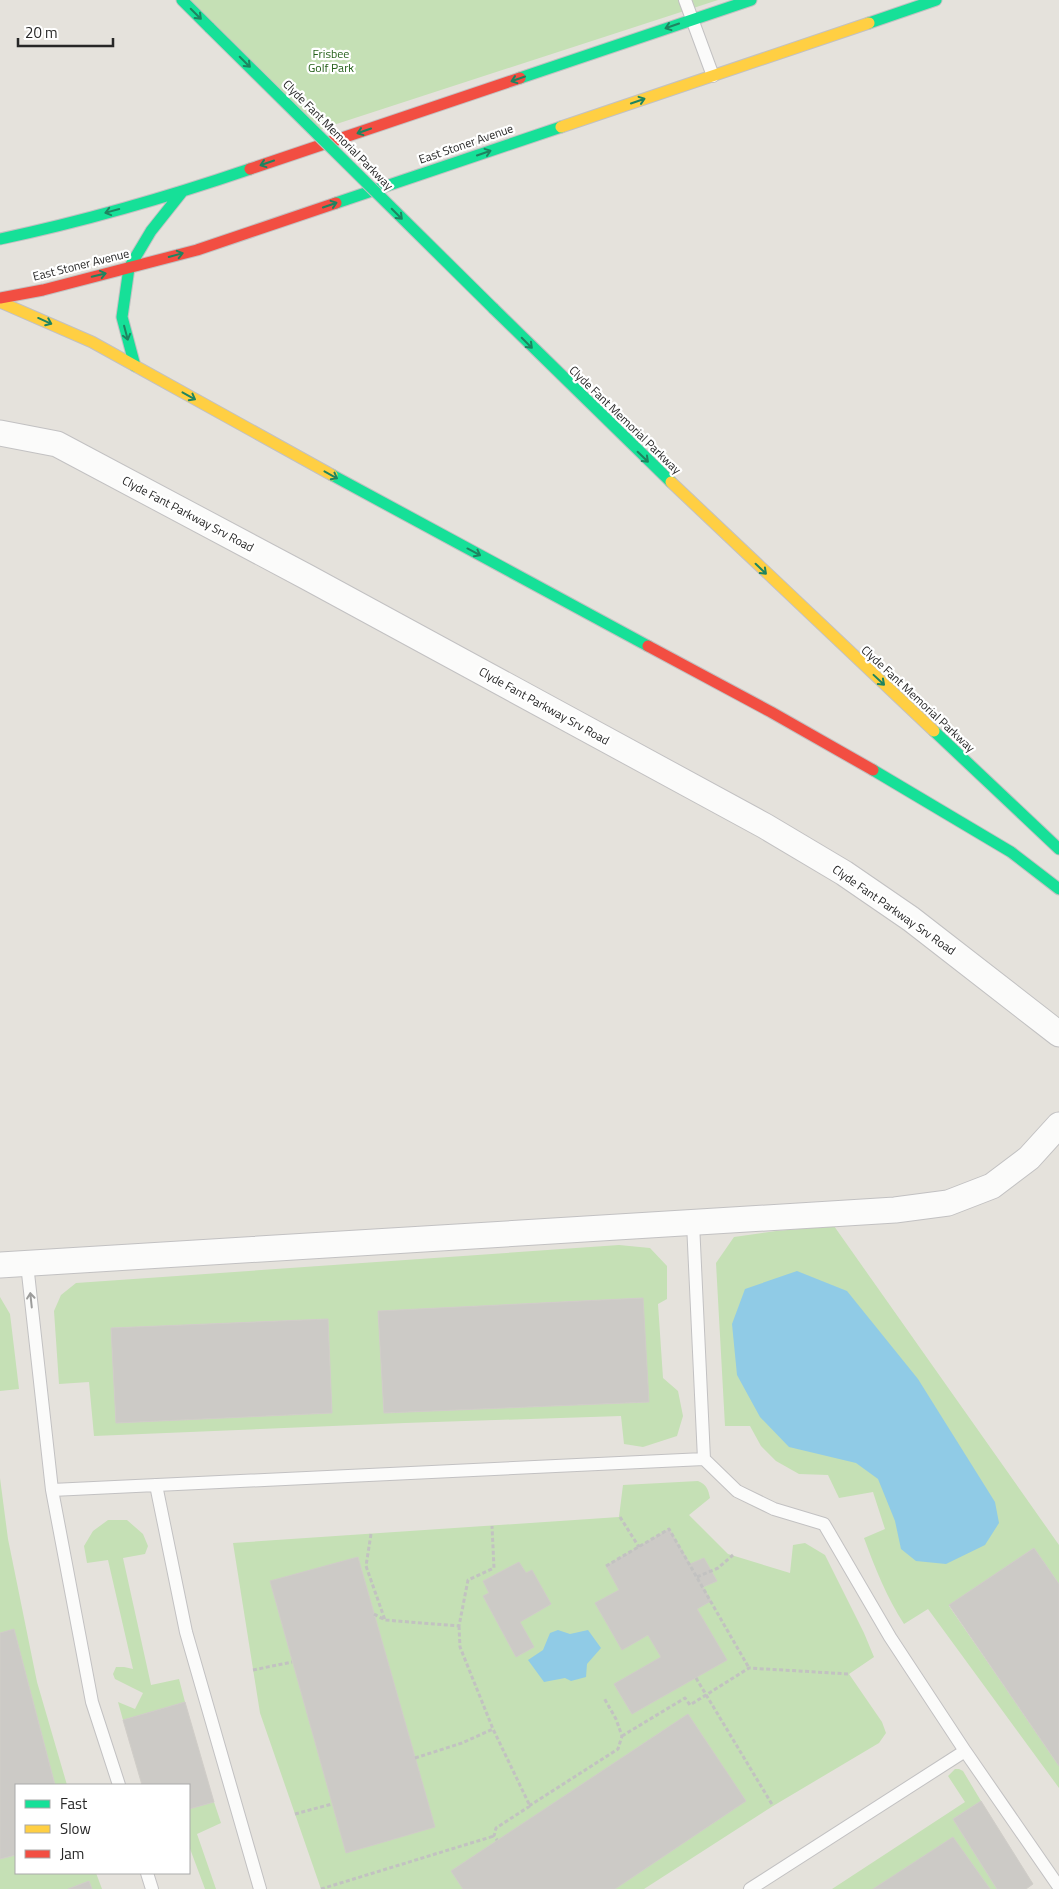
<svg xmlns="http://www.w3.org/2000/svg" width="1059" height="1889" font-family="'Titillium Web',sans-serif">
	<style>
		.green { fill: #c5e0b5; fill-rule: evenodd }
		.water { fill: #90cbe6 }
		.building { fill: #cccac6; stroke: #d0cdc8 }
		.lines { fill: none; stroke-linecap: round; stroke-linejoin: round }
		.lane-casing { stroke: #c2c1c2; stroke-width: 14 }
		.street-casing { stroke: #c2c1c2; stroke-width: 27 }
		.fast-casing { stroke: #c2c1c2; stroke-width: 13 }
		.slow-casing { stroke: #c2c1c2; stroke-width: 13 }
		.jam-casing { stroke: #c2c1c2; stroke-width: 13 }
		.path { stroke: #c2c2c1; stroke-width: 3; stroke-dasharray: 4 2.5; stroke-linecap: butt }
		.lane { stroke: #fbfbfa; stroke-width: 12 }
		.street { stroke: #fbfbfa; stroke-width: 25 }
		.fast { stroke: #16e098; stroke-width: 11 }
		.slow { stroke: #ffcf43; stroke-width: 11 }
		.jam { stroke: #f24e42; stroke-width: 11 }
		.fast-bridge-casing { stroke: #c2c1c2; stroke-width: 13; stroke-linecap: butt }
		.fast-bridge { stroke: #16e098; stroke-width: 11 }
		.oneway { stroke: #1e8460 }
		.oneway2 { stroke: #9c9c9b }
		.labels { text-anchor: middle; stroke-width: 4.5; stroke-linejoin: round; paint-order: stroke }
		.park-label { font-size: 12px; fill: #25601a; stroke: #fff }
		.street-label { font-size: 12px; fill: #272727; stroke: #fff }
	</style>
	<rect width="100%" height="100%" fill="#e5e2dc"/>
	<!-- green -->
	<path class="green" d="M184,0h534l-403,131z
		M834,1226l225,319v39l-25,-36 -85,58 110,160v22l-131,-179 -24,15c-17,-26 -29,-56 -40,-86l21,-9 -12,-37 -34,6 -11,-23 -29,-1 -23,-13 -15,-15 -11,-20h-25l-9,-163 18,-26 42,-6z
		M619,1245l31,3 17,18v33l-9,5 5,74 15,13 5,25 -6,20 -34,11 -19,-3 -3,-28 -216,7 -311,13 -5,-54 -30,2 -5,-73 7,-16 15,-12zM642,1298l7,104 -265,11 -6,-102zM328,1319l4,94 -216,10 -5,-95z
		M0,1297l10,17 9,75 -19,2z
		M0,1478l8,61 29,143 30,103h-12l-41,-155 -14,3z
		M698,1481c9,4 10,8 12,17l-21,17 39,39 62,19 3,-28 12,-2 20,12 39,78 10,24 -25,17 33,48 4,11 -7,10 -106,63 -129,83h-323l-61,-176 -27,-170 386,-26 4,-32z
		M108,1520h19l16,14 5,12 -3,8 -22,4 28,127 28,-6 6,23 -62,18 -5,-18 17,7 8,-16 -28,-14 -2,-5 3,-7h8l9,2 -25,-109 -21,3 -3,-17 9,-15z
		M955,1769h4l4,2 18,30 -28,18 44,70h-165l133,-87 -17,-26z
		M214,1802l7,21 -24,11 19,55h-11l-16,-43v-37z
		M16,1855v18h80l6,16h-10l-3,-8 -21,8h-68v-30z"/>
	<!-- water -->
	<path class="water" d="M797,1271l50,20 71,88 77,123 4,21 -14,22 -39,19 -30,-3 -15,-12 -6,-28 -17,-42 -22,-16 -67,-16 -29,-30 -23,-42 -5,-51 13,-35z
		M558,1630l12,4 18,-4 13,18 -14,16 -1,13 -15,4 -6,-3 -21,4 -16,-22 15,-10 7,-17z"/>
	<!-- building -->
	<path class="building" d="M643,1298l6,104 -265,11 -6,-102z
		M328,1319l4,94 -216,10 -5,-95z
		M669,1529l21,35 14,-6 13,23 -14,6 8,14 -14,8 30,51 -95,54 -18,-30 47,-27 -13,-22 -26,15 -27,-47 24,-13 -13,-24z
		M1034,1548l25,36v182l-110,-161z
		M358,1557l77,270 -89,26 -76,-272z
		M519,1562l7,11 6,-3 19,34 -31,18 14,25 -18,10 -33,-61 6,-3 -6,-12z
		M14,1629l41,156h-39v70l-16,4v-226z
		M185,1702l29,100 -25,7v-24h-47l-19,-65z
		M688,1714l58,87 -131,88h-152l-12,-18z
		M981,1801l52,83 -7,5h-29l-44,-70z
		M953,1837l37,52h-117z
		M89,1881l3,8h-24z"/>
	<g class="lines">
		<defs>
			<path id="lane" d="M685,0l28,76
				M693,1223l11,236 33,32 37,18 50,15 66,113 75,114 -215,138
				M27,1264l25,226 40,212 27,83
				M156,1485l30,147 74,257
				M52,1490l652,-31
				M965,1751l94,136
				M147,1873l5,16"/>
			<path id="street" d="M0,433l57,11 250,133 458,249 79,47 67,46 148,115
				M0,1265l895,-55 53,-7 44,-17 37,-28 30,-33"/>
			<path id="fast" d="M182,0l28,28
				M869,23l67,-23
				M520,78l231,-78
				M336,203l225,-76
				M0,239c85,-18 168,-42 250,-70
				M493,308l178,174
				M135,366l-13,-49 7,-49 22,-37 31,-39
				M332,475l316,171
				M934,731l125,118
				M873,770l138,82 48,37"/>
			<path id="slow" d="M561,127l308,-104
				M0,302l92,40 240,133
				M671,482l263,249"/>
			<path id="jam" d="M250,169l270,-91
				M0,298l43,-8 154,-40 139,-47
				M648,646l123,66 102,58"/>
		</defs>
		<!-- lane casing -->
		<use href="#lane" class="lane-casing"/>
		<!-- street casing -->
		<use href="#street" class="street-casing"/>
		<!-- fast casing -->
		<use href="#fast" class="fast-casing"/>
		<!-- slow casing -->
		<use href="#slow" class="slow-casing"/>
		<!-- jam casing -->
		<use href="#jam" class="jam-casing"/>
		<!-- path -->
		<path class="path" d="M620,1517l19,30
			M371,1534l-5,32 19,54
			M606,1566l63,-37 80,139
			M697,1577l21,-9 15,-13
			M374,1614l11,6 74,6 9,-46 26,-12 -2,-42
			M459,1626l1,21 33,82 37,77 -34,22 -2,8 3,4
			M253,1670l39,-8
			M696,1678l77,128
			M622,1736l63,-38 5,7 59,-37 100,6
			M415,1758l47,-15 31,-14
			M529,1806l89,-57 4,-13 -6,-17 -12,-21
			M295,1814l37,-10
			M321,1889l173,-53"/>
		<!-- lane -->
		<use href="#lane" class="lane"/>
		<!-- street -->
		<use href="#street" class="street"/>
		<!-- fast -->
		<use href="#fast" class="fast"/>
		<!-- slow -->
		<use href="#slow" class="slow"/>
		<!-- jam -->
		<use href="#jam" class="jam"/>
		<defs>
			<path id="fast-bridge" d="M210,28l283,280"/>
		</defs>
		<!-- fast-bridge casing -->
		<use href="#fast-bridge" class="fast-bridge-casing"/>
		<!-- fast-bridge -->
		<use href="#fast-bridge" class="fast-bridge"/>
	</g>
	<!-- one-way arrows -->
	<defs><path id="oneway-shaft" d="M-6 0H5M1.5-3L5.5 0L1.5 3" fill="none" stroke-width="1.6" stroke-linecap="round" stroke-linejoin="round" transform="scale(1.25)"/></defs>
	<g class="oneway">
		<use href="#oneway-shaft" transform="translate(196 14) rotate(45)"/>
		<use href="#oneway-shaft" transform="translate(672 26) rotate(161)"/>
		<use href="#oneway-shaft" transform="translate(245 62) rotate(45)"/>
		<use href="#oneway-shaft" transform="translate(518 79) rotate(161)"/>
		<use href="#oneway-shaft" transform="translate(638 101) rotate(-19)"/>
		<use href="#oneway-shaft" transform="translate(364 131) rotate(161)"/>
		<use href="#oneway-shaft" transform="translate(484 153) rotate(-19)"/>
		<use href="#oneway-shaft" transform="translate(267 163) rotate(161)"/>
		<use href="#oneway-shaft" transform="translate(330 205) rotate(-19)"/>
		<use href="#oneway-shaft" transform="translate(112 211) rotate(165)"/>
		<use href="#oneway-shaft" transform="translate(397 214) rotate(45)"/>
		<use href="#oneway-shaft" transform="translate(176 255) rotate(-15)"/>
		<use href="#oneway-shaft" transform="translate(99 275) rotate(-14)"/>
		<use href="#oneway-shaft" transform="translate(45 321) rotate(24)"/>
		<use href="#oneway-shaft" transform="translate(126 333) rotate(75)"/>
		<use href="#oneway-shaft" transform="translate(527 343) rotate(45)"/>
		<use href="#oneway-shaft" transform="translate(189 396) rotate(29)"/>
		<use href="#oneway-shaft" transform="translate(643 457) rotate(44)"/>
		<use href="#oneway-shaft" transform="translate(331 475) rotate(29)"/>
		<use href="#oneway-shaft" transform="translate(474 552) rotate(28)"/>
		<use href="#oneway-shaft" transform="translate(761 569) rotate(44)"/>
		<use href="#oneway-shaft" transform="translate(879 680) rotate(43)"/>
	</g>
	<use class="oneway2" href="#oneway-shaft" transform="translate(31 1300) rotate(-96)"/>
	<g class="labels">
		<!-- park labels -->
		<g class="park-label">
			<text x="331" y="58">Frisbee<tspan x="331" dy="14">Golf Park</tspan></text>
		</g>
		<!-- street labels -->
		<g class="street-label">
			<text transform="translate(338 135) rotate(45)" y="4">Clyde Fant Memorial Parkway</text>
			<text transform="translate(466 144) rotate(-19)" y="4">East Stoner Avenue</text>
			<text transform="translate(81 265) rotate(-14)" y="4">East Stoner Avenue</text>
			<text transform="translate(625 420) rotate(44)" y="4">Clyde Fant Memorial Parkway</text>
			<text transform="translate(188 514) rotate(28)" y="4">Clyde Fant Parkway Srv Road</text>
			<text transform="translate(918 699) rotate(43)" y="4">Clyde Fant Memorial Parkway</text>
			<text transform="translate(544 706) rotate(29)" y="4">Clyde Fant Parkway Srv Road</text>
			<text transform="translate(894 910) rotate(35)" y="4">Clyde Fant Parkway Srv Road</text>
		</g>
	</g>
	<!-- legend -->
	<rect x="15" y="1784" width="175" height="90" fill="#ffffff" stroke="#a9a9a9"/>
	<rect x="25" y="1800" width="25" height="8" fill="#16e098" stroke="#a9a9a9"/>
	<text x="60" y="1809" font-size="15" fill="#272727">Fast</text>
	<rect x="25" y="1825" width="25" height="8" fill="#ffcf43" stroke="#a9a9a9"/>
	<text x="60" y="1834" font-size="15" fill="#272727">Slow</text>
	<rect x="25" y="1850" width="25" height="8" fill="#f24e42" stroke="#a9a9a9"/>
	<text x="60" y="1859" font-size="15" fill="#272727">Jam</text>
	<!-- scale -->
	<path d="M18 38v8h95v-8" fill="none" stroke="#272727" stroke-width="2.5"/>
	<text x="25" y="38" font-size="15" fill="#272727" stroke="#ffffff" stroke-width="4" paint-order="stroke">20 m</text>
</svg>
